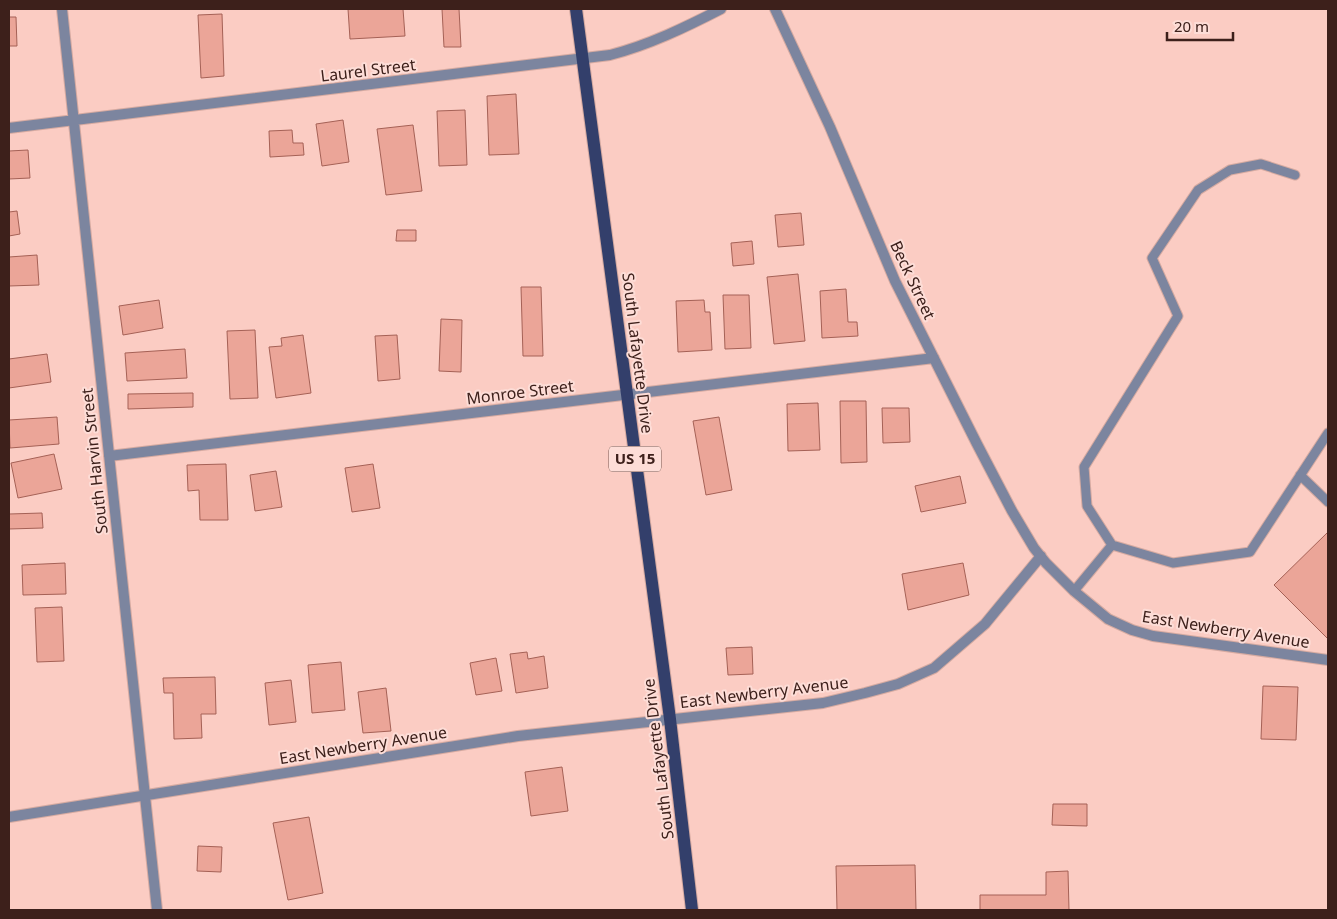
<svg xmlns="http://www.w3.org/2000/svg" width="1337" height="919" font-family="'Noto Sans',sans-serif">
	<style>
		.building { fill: #eba598; stroke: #a56156 }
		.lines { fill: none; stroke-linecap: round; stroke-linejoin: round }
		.service-casing { stroke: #d5aaa1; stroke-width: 11 }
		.minor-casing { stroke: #d5aaa1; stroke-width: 12 }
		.primary-casing { stroke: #d5aaa1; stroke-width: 14 }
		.service { stroke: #7c859f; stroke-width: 9 }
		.minor { stroke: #7c859f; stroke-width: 10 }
		.primary { stroke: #333f6b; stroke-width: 12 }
		.labels { text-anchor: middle; stroke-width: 4; stroke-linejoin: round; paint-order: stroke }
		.shield { fill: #fdddd7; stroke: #775953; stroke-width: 1 }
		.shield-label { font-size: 15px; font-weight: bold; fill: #3d201b }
		.street-label { font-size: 16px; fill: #3d201b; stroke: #fdddd7 }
	</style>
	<rect width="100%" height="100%" fill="#fbccc3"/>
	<!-- building -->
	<path class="building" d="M348,9h55l2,27 -55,3z
		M442,9h17l2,38h-17z
		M222,14l2,62 -23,2 -3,-63z
		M9,17h7l1,29h-8z
		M516,94l3,60 -30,1 -2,-59z
		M465,110l2,55 -28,1 -2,-55z
		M343,120l6,42 -27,4 -6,-42z
		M413,125l9,66 -36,4 -9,-66z
		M292,130l1,13h10l1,12 -34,2 -1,-26z
		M28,150l2,28 -21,1v-28z
		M17,211l3,23 -11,2v-24z
		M801,213l3,32 -26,2 -3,-32z
		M397,230h19v11h-20z
		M752,241l2,23 -21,2 -2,-23z
		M37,255l2,30 -30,1v-29z
		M798,274l7,67 -31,3 -7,-67z
		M521,287h20l2,69h-20z
		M846,289l2,33h9l1,14 -36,2 -2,-47z
		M723,295h26l2,53 -26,1z
		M159,300l4,28 -40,7 -4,-29z
		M704,300l1,12h5l2,38 -34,2 -2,-51z
		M441,319l21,1 -1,52 -22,-1z
		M255,330l3,68 -28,1 -3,-68z
		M303,335l8,58 -35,5 -7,-51 13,-1 -1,-8z
		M397,335l3,44 -22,2 -3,-45z
		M185,349l2,29 -60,3 -2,-28z
		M47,354l4,28 -42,6v-29z
		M193,393v14l-65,2v-15z
		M840,401h26l1,61 -26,1z
		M818,403l2,47 -32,1 -1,-47z
		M882,408h27l1,34 -27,1z
		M57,417l2,27 -49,4 -1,-28z
		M719,417l13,73 -26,5 -13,-74z
		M54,454l8,35 -44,9 -7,-35z
		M226,464l2,56h-28l-1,-30 -11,1 -1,-26z
		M373,464l7,44 -28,4 -7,-44z
		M276,471l6,36 -27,4 -5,-36z
		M960,476l6,27 -45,9 -6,-26z
		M42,513l1,15 -34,1v-15z
		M1328,532v105l-1,1 -53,-53z
		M65,563l1,31 -43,1 -1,-30z
		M963,563l6,32 -61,15 -6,-36z
		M62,607l2,54 -27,1 -2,-54z
		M752,647l1,27 -25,1 -2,-27z
		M527,652l1,7 16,-3 4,32 -32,5 -6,-39z
		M496,658l6,33 -26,4 -6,-32z
		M341,662l4,48 -33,3 -4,-48z
		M215,677l1,37h-15l1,24 -28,1 -1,-46h-9l-1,-15z
		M291,680l5,42 -27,3 -4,-42z
		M1263,686l35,1 -2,53 -35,-1z
		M386,688l5,43 -28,2 -5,-41z
		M562,767l6,44 -37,5 -6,-44z
		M1053,804h34v22l-35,-1z
		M309,817l14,76 -35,7 -15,-77z
		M198,846l24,1 -1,25 -24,-1z
		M915,865l1,45h-79l-1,-44z
		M1068,871l1,39h-89v-15h66v-23z"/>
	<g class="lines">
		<defs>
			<path id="service" d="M1300,475l28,27
				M1112,545l-25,-39 -3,-39 94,-151 -26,-58 46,-68 32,-20 31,-6 34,11
				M1074,591l38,-46 61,18 77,-11 78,-119"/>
			<path id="minor" d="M62,9l95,901
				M775,9l55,118 65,154 82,163 35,67 22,37 12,15 28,28 34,28 24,11 21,6 175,24
				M9,128l601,-73c39,-10 76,-28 111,-46
				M109,456l825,-98
				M9,817l509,-81 305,-33 42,-10 33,-9 36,-16 51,-44 56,-68"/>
			<path id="primary" d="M576,9l94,710 22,191"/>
		</defs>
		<!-- service casing -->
		<use href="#service" class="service-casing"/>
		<!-- minor casing -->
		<use href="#minor" class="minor-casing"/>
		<!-- primary casing -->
		<use href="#primary" class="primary-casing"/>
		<!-- service -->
		<use href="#service" class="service"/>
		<!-- minor -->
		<use href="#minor" class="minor"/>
		<!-- primary -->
		<use href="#primary" class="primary"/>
	</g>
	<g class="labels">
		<!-- shield labels -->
		<rect class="shield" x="609" y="446.5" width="52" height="25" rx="4"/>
		<g class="shield-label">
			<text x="635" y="464">US 15</text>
		</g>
		<!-- street labels -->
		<g class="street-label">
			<text transform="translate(368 70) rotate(-7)" y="6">Laurel Street</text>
			<text transform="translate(913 280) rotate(65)" y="6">Beck Street</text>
			<text transform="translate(638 353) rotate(83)" y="6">South Lafayette Drive</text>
			<text transform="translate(520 392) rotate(-7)" y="6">Monroe Street</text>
			<text transform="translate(94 461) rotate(-96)" y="6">South Harvin Street</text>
			<text transform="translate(1226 629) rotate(9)" y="6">East Newberry Avenue</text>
			<text transform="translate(764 692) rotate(-7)" y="6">East Newberry Avenue</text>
			<text transform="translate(363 745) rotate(-9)" y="6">East Newberry Avenue</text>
			<text transform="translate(658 759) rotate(-97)" y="6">South Lafayette Drive</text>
		</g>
	</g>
	<!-- border -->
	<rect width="1337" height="919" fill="none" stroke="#3d201b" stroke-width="20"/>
	<!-- scale -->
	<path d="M1167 32v8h66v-8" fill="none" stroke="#3d201b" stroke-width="2.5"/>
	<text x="1174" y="32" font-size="15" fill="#3d201b" stroke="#fdddd7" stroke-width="4" paint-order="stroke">20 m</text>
</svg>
